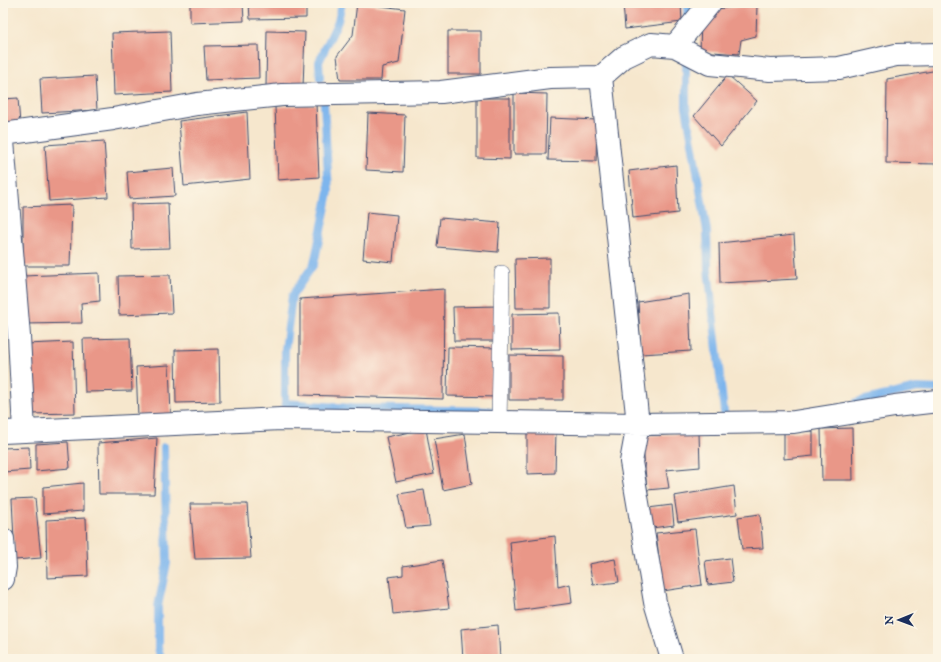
<svg xmlns="http://www.w3.org/2000/svg" width="941" height="662" font-family="'IM FELL Great Primer',serif">
	<style>
		.lines { fill: none; stroke-linecap: round; stroke-linejoin: round }
		.stream { stroke: #7db5ed; stroke-width: 8 }
		.building { fill: #e99788 }
		.service-casing { stroke: #3c4b6f; stroke-width: 16 }
		.minor-casing { stroke: #3c4b6f; stroke-width: 24 }
		.service { stroke: #fff; stroke-width: 15 }
		.minor { stroke: #fff; stroke-width: 22 }
	</style>
	<rect width="100%" height="100%" fill="#fcf5e5"/>
	<filter id="ink" filterUnits="userSpaceOnUse"><feTurbulence type="fractalNoise" baseFrequency=".025" numOctaves="2"/><feDisplacementMap in="SourceGraphic" scale="8" xChannelSelector="R" yChannelSelector="G"/><feConvolveMatrix kernelMatrix="1 2 1 2 8 2 1 2 1" color-interpolation-filters="sRGB"/></filter>
	<filter id="wash" filterUnits="userSpaceOnUse"><feTurbulence type="fractalNoise" baseFrequency=".012" numOctaves="4" result="noise"/><feDisplacementMap in="SourceGraphic" scale="16" xChannelSelector="R" yChannelSelector="G"/><feGaussianBlur stdDeviation="0.9" result="paint"/><feColorMatrix in="noise" values="0 0 0 0 0 0 0 0 0 0 0 0 0 0 0 0 0 1.4 0 .05"/><feComposite in="paint" operator="in"/></filter>
	<g filter="url(#wash)">
		<rect width="100%" height="100%" fill="#f6e7cd"/>
		<g class="lines">
			<!-- stream -->
			<path class="stream" d="M687,24l1,-21
				M686,54v53l21,124 1,38 16,143
				M320,78l-1,-16 19,-41 4,-18
				M324,103l5,89 -15,72 -22,32 -7,54v53l67,5 143,3
				M857,402l60,-14 21,1
				M161,659l-3,-11v-42l9,-43 -3,-116"/>
		</g>
		<g id="blocks">
			<!-- building -->
			<path class="building" d="M190,3h53l1,18 -54,2z
				M249,3h57v15l-56,1z
				M357,3l48,6 -6,54 -17,4 -1,13h-41l-3,-24 16,-21z
				M623,3h58l1,19 -57,7z
				M757,5l-1,31 -15,4 -2,14 -39,-3 1,-31 15,-11z
				M170,31l2,61 -58,3 -2,-62z
				M267,31l38,1 -2,55 -37,-1z
				M448,31h33v43h-33z
				M258,45l1,33 -53,2 -2,-34z
				M938,70v94l-52,-1 1,-84z
				M728,75l29,26 -36,45 -27,-30z
				M95,76l2,34 -55,3 -2,-34z
				M514,93l33,1 -1,60h-32z
				M18,98l2,26 -17,1v-26z
				M477,98h33v61l-33,-1z
				M316,104l3,73 -41,3 -3,-73z
				M247,112l3,67 -66,7 -5,-65z
				M368,113l37,2 -2,57 -37,-2z
				M550,118l47,2 -1,41 -48,-1z
				M104,141l4,56 -59,4 -4,-56z
				M676,165l2,48 -45,5 -4,-47z
				M173,168l2,28 -46,3 -2,-27z
				M168,203l2,45 -38,1 -1,-45z
				M72,205l-2,61h-47v-59z
				M367,212l30,3 -4,47 -30,-3z
				M440,218l60,5 -2,29 -61,-5z
				M794,235l3,44 -77,4 -1,-40z
				M550,258v50h-34l-1,-49z
				M99,273l1,28 -19,2 1,20 -58,1 -1,-48z
				M170,275l2,38 -53,2 -1,-39z
				M444,289l-1,110 -143,-4v-96z
				M689,294l2,57 -50,3 -3,-52z
				M498,306l1,35h-45l-1,-34z
				M559,313l1,36 -48,1v-36z
				M130,338l2,53 -47,1 -2,-53z
				M73,342l2,71 -46,1 -3,-70z
				M448,347l52,1 -1,49 -52,-1z
				M219,349l1,53 -44,1 -1,-53z
				M509,355l54,1v44h-54z
				M169,365l2,50 -33,1 -2,-49z
				M852,428l1,52h-31l-1,-51z
				M426,429l8,45 -38,8 -10,-45z
				M527,430l29,1 -1,42 -28,1z
				M813,431v25l-29,3v-27z
				M699,433l1,34 -34,3 3,18 -22,2 -5,-54z
				M465,434l7,50 -29,6 -9,-51z
				M157,438l-3,56h-55l-1,-51z
				M68,442l2,26 -34,3v-27z
				M29,447l1,23 -27,2v-24z
				M83,483v28l-40,3v-27z
				M734,486l3,28 -59,8 -4,-26z
				M424,490l6,36 -24,2 -7,-34z
				M35,498l6,60 -26,2 -3,-61z
				M190,504h57l4,54 -56,1z
				M672,505l2,20 -22,3 -4,-20z
				M760,514l3,34 -21,1 -4,-32z
				M86,518l2,58 -41,2 -1,-58z
				M695,529l7,56 -39,6 -7,-58z
				M555,536l3,51 12,-3 2,19 -56,8 -6,-69z
				M730,558l3,24 -25,3 -3,-24z
				M615,559l4,23 -26,3 -4,-21z
				M442,560l7,48 -56,6 -4,-37 14,-2v-9z
				M498,625l2,34h-37l-2,-30z"/>
		</g>
	</g>
	<g filter="url(#ink)">
		<use href="#blocks" fill-opacity="0" stroke="#3c4b6f" stroke-width="1"/>
		<g class="lines">
			<defs>
				<path id="service" d="M499,422l3,-149"/>
				<path id="minor" d="M675,46l35,18 60,6 69,-2 57,-13 42,-1
					M601,77l37,347 -7,38 24,140 17,57
					M3,134l110,-15 84,-15 85,-9 159,-3 109,-14 51,-1 23,-20 27,-13 24,2 35,-43
					M3,141l16,195 5,95
					M3,432l278,-13 357,5 156,-2 101,-16 43,-5
					M3,539l2,28 -2,12"/>
			</defs>
			<!-- service casing -->
			<use href="#service" class="service-casing"/>
			<!-- minor casing -->
			<use href="#minor" class="minor-casing"/>
			<!-- service -->
			<use href="#service" class="service"/>
			<!-- minor -->
			<use href="#minor" class="minor"/>
		</g>
	</g>
	<!-- margin -->
	<rect width="941" height="662" fill="none" stroke="#fcf5e5" stroke-width="16"/>
	<!-- north arrow -->
	<g transform="translate(899 620) rotate(269)" stroke="#fcf5e5" stroke-width="3" paint-order="stroke">
	<path d="M0-3L7 15L0 10L-7 15Z" fill="#1b2f5e"/>
	<text y="-6" font-size="11" font-weight="bold" text-anchor="middle" fill="#1b2f5e">N</text>
	</g>
</svg>
